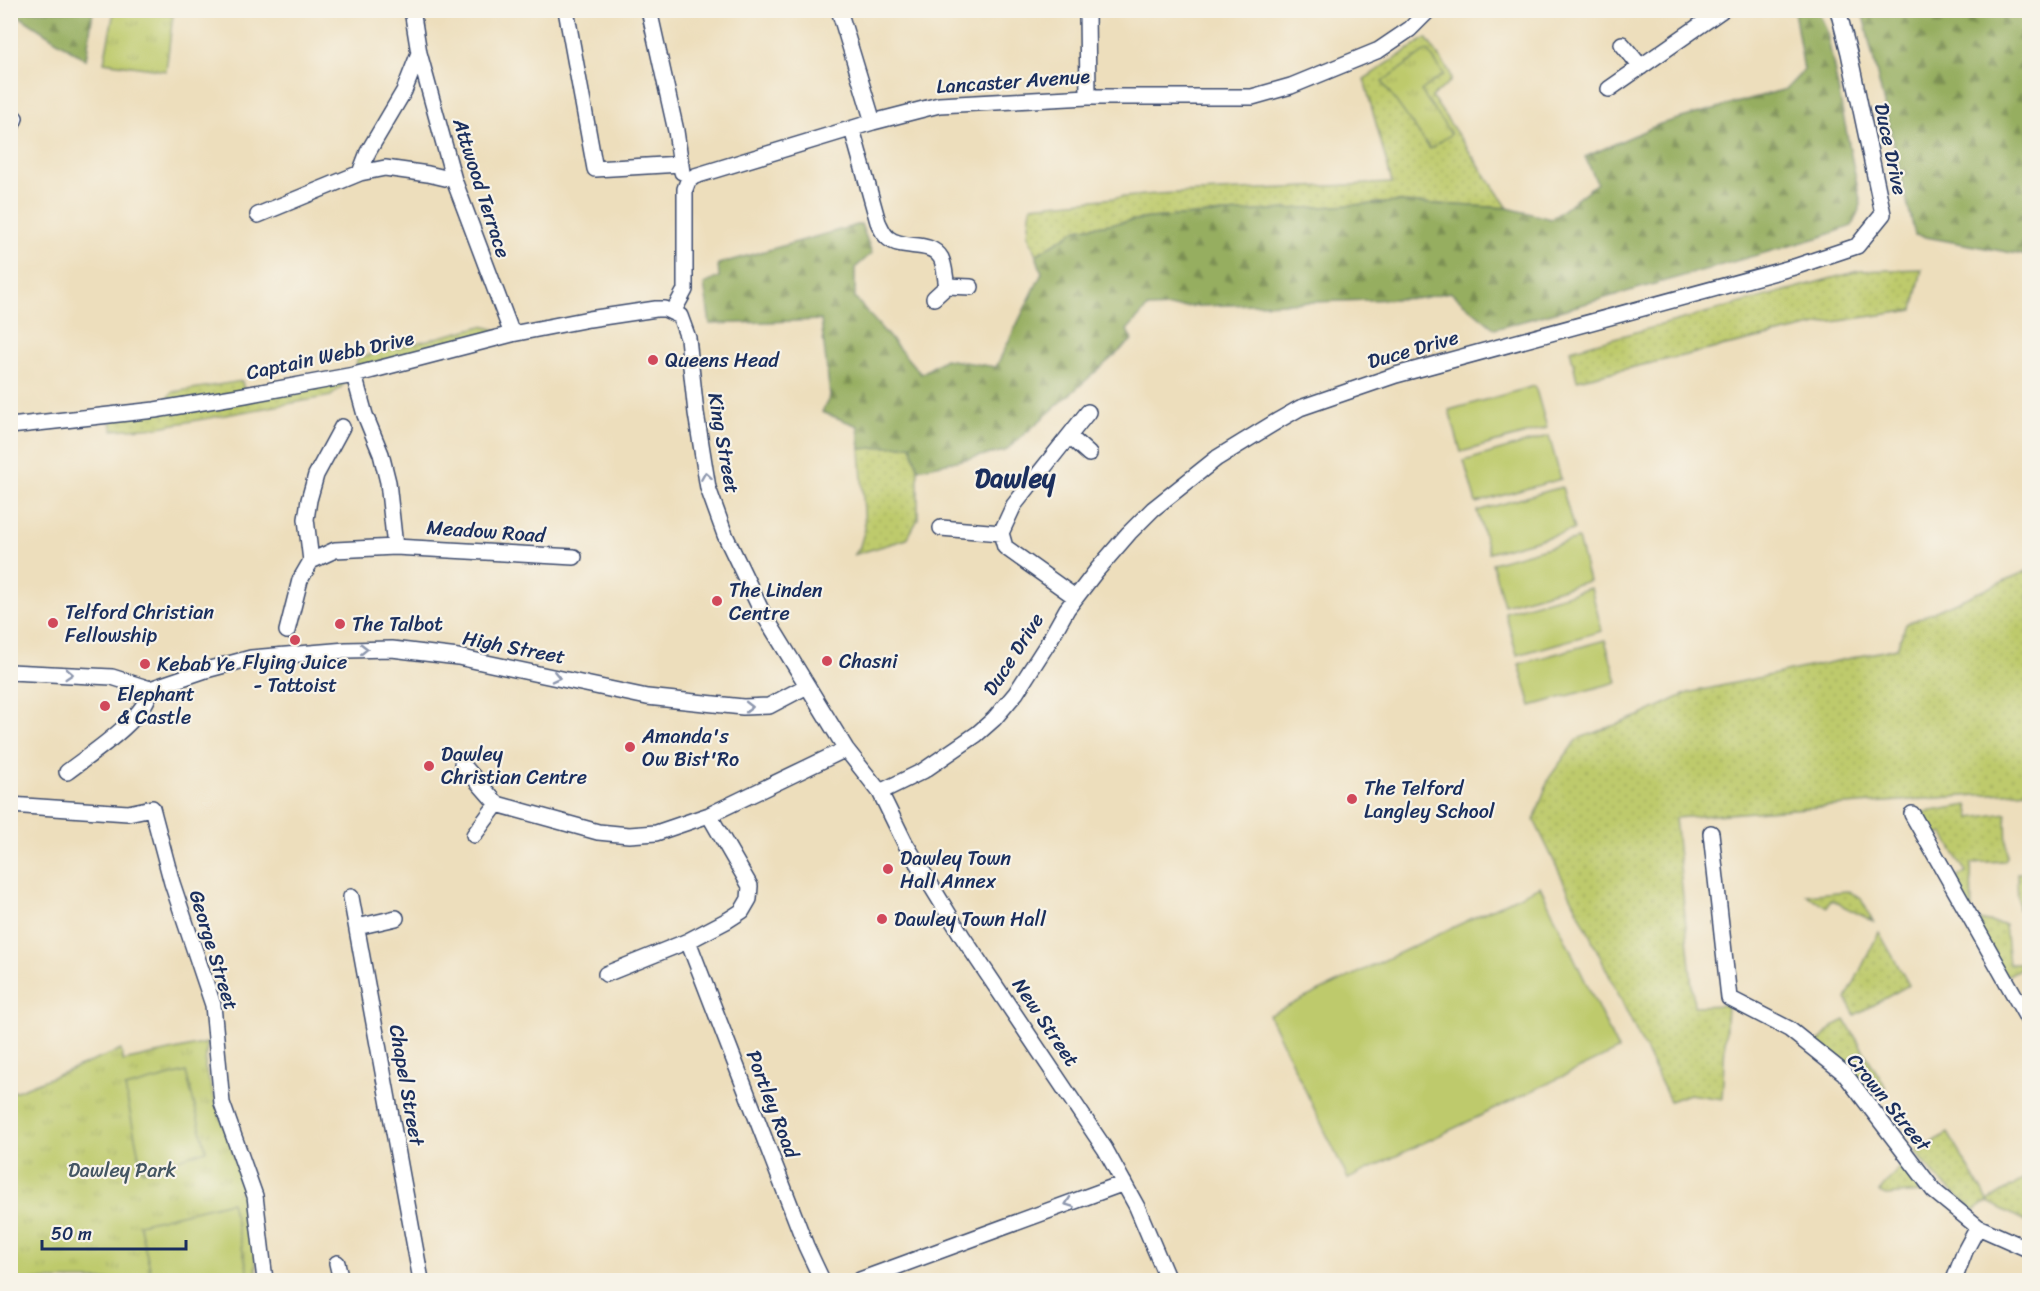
<svg xmlns="http://www.w3.org/2000/svg" width="2040" height="1291" font-family="Sriracha,sans-serif">
	<style>
		.grass { fill: url(#grass-dots); stroke: #6c7c65; stroke-width: 1.5 }
		.forest { fill: url(#forest-firs); stroke: #586e5f; stroke-width: 1.5 }
		.park { fill: url(#park-tufts); stroke: #6c7c65; stroke-width: 1.5 }
		.pitch { fill: #beca6c; stroke: #6c7c65; stroke-width: 1.5 }
		.lines { fill: none; stroke-linecap: round; stroke-linejoin: round }
		.minor-casing { stroke: #3a496c; stroke-width: 18 }
		.minor { stroke: #fff; stroke-width: 15 }
		.oneway { stroke: #8d97ae }
		.poi-dot { fill: #d1495b; stroke: #f7f3e8; stroke-width: 2 }
		.labels { text-anchor: middle; stroke-width: 4.5; stroke-linejoin: round; paint-order: stroke }
		.street-label { font-size: 20px; fill: #1b2f5e; stroke: #f7f3e8 }
		.poi-label { font-size: 20px; fill: #1b2f5e; stroke: #f7f3e8; text-anchor: start }
		.park-label { font-size: 20px; fill: #445662; stroke: #f7f3e8 }
		.district-label { font-size: 26px; font-weight: bold; fill: #1b2f5e; stroke: #f7f3e8 }
	</style>
	<defs>
		<pattern id="grass-dots" width="8" height="8" patternUnits="userSpaceOnUse" patternTransform="scale(1.5)"><rect width="8" height="8" fill="#beca6c"/><path d="M2 2h.1M6 6h.1" fill="none" stroke="#a3ae60" stroke-width="1.8" stroke-linecap="round"/></pattern>
		<pattern id="forest-firs" width="22" height="20" patternUnits="userSpaceOnUse" patternTransform="scale(1.5)"><rect width="22" height="20" fill="#96ae60"/><path d="M5 1l3.5 6h-7zM16 11l3.5 6h-7z" fill="#7a8e52"/></pattern>
		<pattern id="park-tufts" width="24" height="20" patternUnits="userSpaceOnUse" patternTransform="scale(1.5)"><rect width="24" height="20" fill="#beca6c"/><path d="M3 7l-1-3M5 7V3M7 7l1-3M15 17l-1-3M17 17v-4M19 17l1-3" fill="none" stroke="#a3ae60"/></pattern>
	</defs>
	<rect width="100%" height="100%" fill="#f7f3e8"/>
	<filter id="ink" filterUnits="userSpaceOnUse"><feTurbulence type="fractalNoise" baseFrequency=".0167" numOctaves="2"/><feDisplacementMap in="SourceGraphic" scale="12" xChannelSelector="R" yChannelSelector="G"/><feConvolveMatrix kernelMatrix="1 2 1 2 8 2 1 2 1" color-interpolation-filters="sRGB"/></filter>
	<filter id="wash" filterUnits="userSpaceOnUse"><feTurbulence type="fractalNoise" baseFrequency=".008" numOctaves="4" result="noise"/><feDisplacementMap in="SourceGraphic" scale="24" xChannelSelector="R" yChannelSelector="G"/><feGaussianBlur stdDeviation="1.35" result="paint"/><feColorMatrix in="noise" values="0 0 0 0 0 0 0 0 0 0 0 0 0 0 0 0 0 1.4 0 .05"/><feComposite in="paint" operator="in"/></filter>
	<g filter="url(#wash)">
		<rect width="100%" height="100%" fill="#eddebc"/>
		<!-- grass -->
		<path class="grass" d="M1426,38l24,34 1,9 -19,16 76,111 -109,-6 -250,16 -72,11 -41,26 -8,-20 3,-29 125,-12 236,-11 -28,-104z
			M1922,269l-9,41 -87,13 -249,57 -7,-30 288,-79z
			M482,326l30,8 -158,41 -23,21 -172,31 -46,3 -4,-15 46,-5 18,-18 69,-11 3,14 108,-20 5,-17z
			M911,445l7,24v50l-11,20 -54,16 6,-6 6,-20 -5,-80z
			M2029,570v221l-354,27 19,188 33,-1 -5,94 -33,-5 -19,7 -136,-281 15,-42 28,-39 62,-23 49,-23 209,-45 9,-24z
			M1968,805l3,13 35,-5 1,44 -3,4 -33,2 1,56 33,6 4,39h20v17l-7,-13 -18,9 -54,-96 16,-8 -23,-40 -16,7 -15,-26z
			M2017,873h12v36h-11z
			M1847,891l13,6 13,24 -42,-21 -4,7 -21,-12z
			M1879,932l30,53 -54,30 -9,-16z
			M1845,1020l41,68 -22,11 -51,-51 20,-22z
			M1948,1133l40,68 41,-25v47l-41,-21 -14,8 -36,-31 -23,-28z
			M1907,1158l27,33 -48,4 -7,-3z"/>
		<!-- forest -->
		<path class="forest" d="M11,11h82l-7,49z
			M1794,11h24l8,17 35,177 -9,21 -31,11 -326,92 -45,-37 -28,6 -275,10 -20,22 5,10 -127,111 -87,18 -7,-24 -51,4 -2,-23 -36,-14 8,-16 -9,-76 -111,4 -6,-40 15,-7 -1,-13 143,-40 11,29 -17,15v30l66,76 24,-15 51,8 46,-94 -6,-18 41,-26 72,-11 250,-16 109,6 43,11 46,-36 -12,-26 75,-33 126,-35 18,-19z
			M1862,11h167v245l-114,-21z"/>
		<!-- park -->
		<path class="park" d="M114,11h29l30,4 -7,56 -62,-9z
			M1427,50l17,24 -23,17 30,43 -21,15 -48,-67z
			M207,1043l-2,25 42,129 11,83h-247l-1,-192 4,4 107,-42 2,11z"/>
		<!-- pitch -->
		<path class="pitch" d="M1535,386l12,42 -86,24 -12,-42z
			M1549,436l12,43 -85,24 -12,-42z
			M1562,487l12,43 -85,23 -12,-42z
			M1578,539l11,42 -85,24 -12,-42z
			M1591,588l11,43 -85,24 -12,-43z
			M1605,640l12,42 -86,24 -12,-42z
			M1540,886l78,164 -270,129 -79,-164z
			M186,1072l20,78 -64,21 -17,-83z
			M231,1202l19,78h-97l-14,-56z"/>
	</g>
	<g filter="url(#ink)">
		<g class="lines">
			<defs>
				<path id="minor" d="M566,10l29,159 86,-5
					M649,10l27,121 6,41
					M839,10l34,112
					M1087,10l1,87
					M1622,44l19,23
					M419,53l35,127 58,154
					M1609,89l113,-79
					M852,129l26,93c3,6 5,12 10,16 15,13 42,1 53,20 4,8 4,20 6,28
					M10,130l5,-12
					M360,173l25,-5 43,6 26,6
					M258,215l102,-42 8,-21 36,-61 15,-38 -7,-43
					M934,298l13,-12 24,1
					M673,312l12,-22v-101l3,-8 7,-5 178,-54 66,-17 149,-8h164l39,-11 88,-36 31,-21 19,-19
					M354,375l11,40 16,39 7,28 7,65
					M10,426l145,-16 90,-15 109,-20 158,-41 77,-15 67,-10h9l15,7 8,22 8,75 12,75 17,47 36,75 85,139 34,43 25,51 57,93 143,213 32,58 31,73
					M1069,436l20,18
					M941,528l60,5
					M311,561l24,-11 60,-3 179,10
					M1075,597l-70,-50 -4,-14 13,-28 74,-93
					M287,631l13,-51 11,-19 -5,-42 3,-19 7,-25 26,-48
					M10,672l102,5 38,12
					M150,689l56,-19 45,-12 95,-8 46,-1 66,8 189,40 96,10 26,-1 38,-20
					M462,764l35,40 101,28 31,3 27,-2 53,-18 137,-66
					M67,772c22,-17 81,-55 83,-83
					M880,792l43,-21 54,-37 17,-15 22,-26 32,-50 19,-34 30,-39 32,-37 24,-24 64,-51 62,-38 21,-12 96,-33 398,-108 63,-21 26,-32 -34,-161 -11,-43
					M10,805l118,8 24,-5 20,75 41,122 9,98 33,93 10,84
					M1912,814l118,209
					M1711,833l18,165 60,31 55,44 90,118 44,36 52,23
					M474,835l23,-31
					M351,897l70,383
					M357,927l39,-9
					M688,941l118,305 16,34
					M606,974l82,-33 40,-21 14,-9 7,-12 1,-13 -41,-71
					M337,1263l4,17
					M860,1280l264,-97
					M1954,1280l11,-29 13,-24"/>
			</defs>
			<!-- minor casing -->
			<use href="#minor" class="minor-casing"/>
			<!-- minor -->
			<use href="#minor" class="minor"/>
		</g>
		<!-- one-way arrows -->
		<defs><path id="oneway-chevron" d="M-2-3.5L2.5 0L-2 3.5" fill="none" stroke-width="1.6" stroke-linecap="round" stroke-linejoin="round" transform="scale(1.5)"/></defs>
		<g class="oneway">
			<use href="#oneway-chevron" transform="translate(706 476) rotate(-99)"/>
			<use href="#oneway-chevron" transform="translate(364 649) rotate(-1)"/>
			<use href="#oneway-chevron" transform="translate(69 674) rotate(4)"/>
			<use href="#oneway-chevron" transform="translate(556 677) rotate(13)"/>
			<use href="#oneway-chevron" transform="translate(749 707)"/>
			<use href="#oneway-chevron" transform="translate(1069 1203) rotate(160)"/>
		</g>
	</g>
	<!-- markers -->
	<g class="poi-dot">
		<circle cx="653" cy="360" r="6"/>
		<circle cx="717" cy="601" r="6"/>
		<circle cx="53" cy="623" r="6"/>
		<circle cx="340" cy="624" r="6"/>
		<circle cx="295" cy="640" r="6"/>
		<circle cx="827" cy="661" r="6"/>
		<circle cx="145" cy="664" r="6"/>
		<circle cx="105" cy="706" r="6"/>
		<circle cx="630" cy="747" r="6"/>
		<circle cx="429" cy="766" r="6"/>
		<circle cx="1352" cy="799" r="6"/>
		<circle cx="888" cy="869" r="6"/>
		<circle cx="882" cy="919" r="6"/>
	</g>
	<g class="labels">
		<!-- street labels -->
		<g class="street-label">
			<text transform="translate(1013 81) rotate(-4)" y="7">Lancaster Avenue</text>
			<text transform="translate(1891 149) rotate(78)" y="7">Duce Drive</text>
			<text transform="translate(482 188) rotate(72)" y="7">Attwood Terrace</text>
			<text transform="translate(1413 349) rotate(-16)" y="7">Duce Drive</text>
			<text transform="translate(330 355) rotate(-12)" y="7">Captain Webb Drive</text>
			<text transform="translate(724 443) rotate(80)" y="7">King Street</text>
			<text transform="translate(486 531) rotate(4)" y="7">Meadow Road</text>
			<text transform="translate(514 647) rotate(11)" y="7">High Street</text>
			<text transform="translate(1013 654) rotate(-57)" y="7">Duce Drive</text>
			<text transform="translate(214 950) rotate(73)" y="7">George Street</text>
			<text transform="translate(1046 1022) rotate(56)" y="7">New Street</text>
			<text transform="translate(407 1085) rotate(80)" y="7">Chapel Street</text>
			<text transform="translate(1889 1102) rotate(51)" y="7">Crown Street</text>
			<text transform="translate(773 1104) rotate(69)" y="7">Portley Road</text>
		</g>
		<!-- poi labels -->
		<g class="poi-label">
			<text x="665" y="367">Queens Head</text>
			<text x="729" y="597">The Linden<tspan x="729" dy="23">Centre</tspan></text>
			<text x="65" y="619">Telford Christian<tspan x="65" dy="23">Fellowship</tspan></text>
			<text x="352" y="631">The Talbot</text>
			<text x="839" y="668">Chasni</text>
			<text x="295" y="669" text-anchor="middle">Flying Juice<tspan x="295" dy="23">- Tattoist</tspan></text>
			<text x="157" y="671">Kebab Ye</text>
			<text x="117" y="701">Elephant<tspan x="117" dy="23">&amp; Castle</tspan></text>
			<text x="642" y="743">Amanda's<tspan x="642" dy="23">Ow Bist'Ro</tspan></text>
			<text x="441" y="761">Dawley<tspan x="441" dy="23">Christian Centre</tspan></text>
			<text x="1364" y="795">The Telford<tspan x="1364" dy="23">Langley School</tspan></text>
			<text x="900" y="865">Dawley Town<tspan x="900" dy="23">Hall Annex</tspan></text>
			<text x="894" y="926">Dawley Town Hall</text>
		</g>
		<!-- park labels -->
		<g class="park-label">
			<text x="122" y="1177">Dawley Park</text>
		</g>
		<!-- district labels -->
		<g class="district-label">
			<text x="1015" y="487">Dawley</text>
		</g>
	</g>
	<!-- margin -->
	<rect width="2040" height="1291" fill="none" stroke="#f7f3e8" stroke-width="36"/>
	<!-- scale -->
	<path d="M42 1240v9h144v-9" fill="none" stroke="#1b2f5e" stroke-width="3"/>
	<text x="51" y="1240" font-size="18" fill="#1b2f5e" stroke="#f7f3e8" stroke-width="4.5" paint-order="stroke">50 m</text>
</svg>
